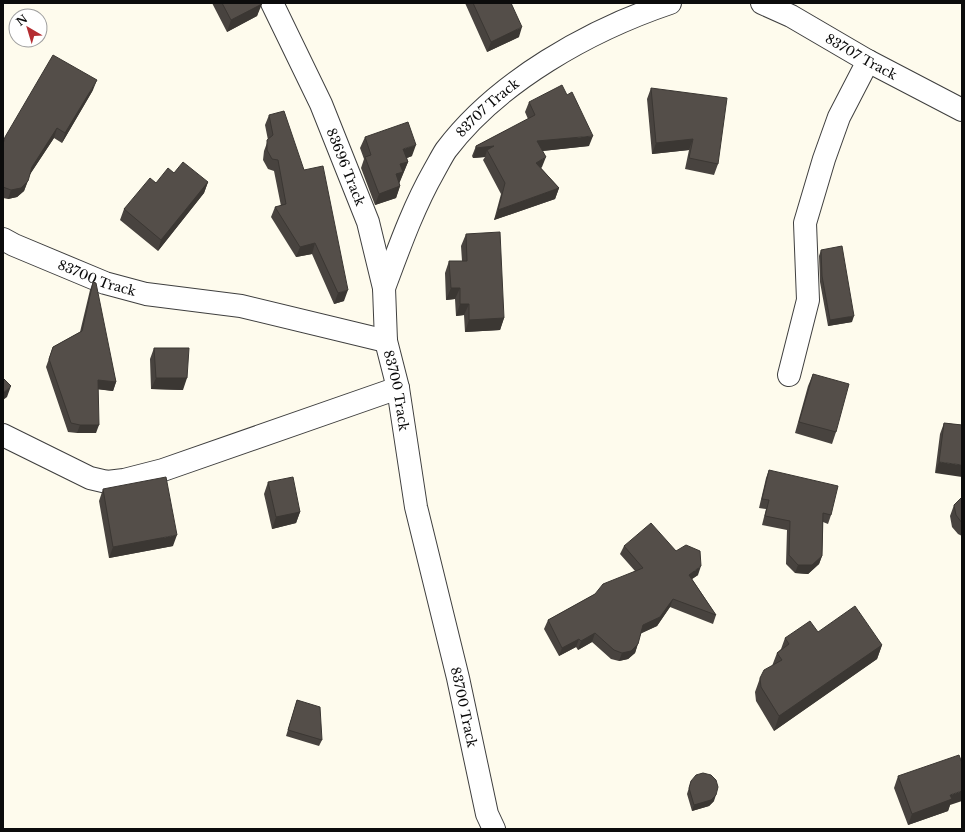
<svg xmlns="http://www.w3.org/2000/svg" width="965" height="832" font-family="'Libre Baskerville',serif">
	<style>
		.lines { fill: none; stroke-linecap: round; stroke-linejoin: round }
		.street-casing { stroke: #3f3f3f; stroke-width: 24 }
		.street { stroke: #fff; stroke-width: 22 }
		.wall { fill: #48433f }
		.shaded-wall { fill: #3b3733 }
		.building { fill: #544e49; stroke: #3b3733 }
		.labels { text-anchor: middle; stroke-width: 4; stroke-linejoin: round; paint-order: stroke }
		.street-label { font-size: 13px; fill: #0c0c0c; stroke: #fff }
	</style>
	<rect width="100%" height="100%" fill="#fefbed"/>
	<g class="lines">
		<defs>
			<g id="street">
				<path id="s1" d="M272,3l49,101 47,118 16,66 2,53 12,47 18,119 42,171 29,136 7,15"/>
				<path id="s2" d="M762,3l29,13 77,45 94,49"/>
				<path id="s3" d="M3,239l11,6 91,38 41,11 95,12 145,35"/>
				<path id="s4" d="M384,288c15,-40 29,-80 50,-117 4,-7 8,-15 12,-21 52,-69 144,-120 224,-147"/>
				<path d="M789,375l19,-75 -3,-77 19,-64 15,-42 29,-56"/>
				<path d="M3,435l87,43 17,4 17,-2 39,-10 235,-82"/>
			</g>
		</defs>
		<!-- street casing -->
		<use href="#street" class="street-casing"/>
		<!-- street -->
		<use href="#street" class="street"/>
	</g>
	<!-- wall -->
	<path class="wall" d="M212,3h49l-4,13 -30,16z
		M465,3h46l8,34 -32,15z
		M651,88l67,76 -4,11 -29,-6 4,-19 -37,4 -5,-55z
		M93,90l-31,53 -8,-5 -24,36 -6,17 -7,6 -9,2 -5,-1v-55z
		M529,102l60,44 -47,5v16l-1,1 18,20 -4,11 -61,21 7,-26 -18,-34 2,-3 -12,1 -1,-2 4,-10 52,-27 -3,-7z
		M269,115l75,186 -10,3 -22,-50 -16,3 -25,-40 4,-10 6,-1 -7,-35 -6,-2 -5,-9 1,-9 4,-11 -3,-15z
		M365,137l47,19 -5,2 1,4 -9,21 1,3 -4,12 -21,7 -14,-37 3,-9 -4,-11z
		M174,173l34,9 -4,11 -46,58 -38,-31 4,-11 32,-26z
		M466,234l38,84 -4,12 -35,2 -1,-17 -8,1 -1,-17 -9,1 -1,-27 4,-12h13l-1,-15z
		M821,250l31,72 -24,4 -8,-44 -1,-26z
		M93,282l23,100 -3,9 -15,-2 -2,44h-19l-9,-1 -22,-65 7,-20 27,-15 10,-42z
		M154,348l29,42 -32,-1 -1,-30z
		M813,374l23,58 -4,12 -37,-11 13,-47z
		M944,423l18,2 -27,48 5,-39z
		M769,470l62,45 -3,9 -5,-2 -1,34 -3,8 -11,10 -13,-1 -9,-9 1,-34 -25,-5 4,-16 -7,-1 7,-30z
		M268,482l32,30 -4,11 -24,6 -8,-35z
		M103,489l70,57 -64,12 -10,-57z
		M962,497v39l-4,-2 -6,-7 -2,-11 4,-11z
		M624,546l52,5 22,24 -6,4 24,36 -3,9 -43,-17 -13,19 -16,7 -6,20 -7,6 -9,2 -8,-2 -19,-17 -14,8 -2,-3 -17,9 -15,-27 4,-9 47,-26 40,-23 -15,-17z
		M818,632l64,13 -5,14 -103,72 -18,-30 -1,-9 5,-14 12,-12 5,-13 4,-4 4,-11z
		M297,700l25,40 -3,6 -33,-10z
		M898,776l52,29 -2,6 -40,14 -14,-37z
		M691,781l23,20 -5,5 -17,5 -5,-17z"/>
	<!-- shaded-wall -->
	<path class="shaded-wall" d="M262,4l-5,12 -30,16 4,-12z
		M522,27l-3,10 -32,15 4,-10z
		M97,80l-4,10 -31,53 3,-10z
		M57,128l-3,10 -25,38 3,-9z
		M593,136l-4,10 -56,6 4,-11z
		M693,139l-4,11 -37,4 4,-11z
		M416,145l-4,11 -13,5 4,-12z
		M494,146l-7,4 -2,7 -12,1 3,-10z
		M546,157l-4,10 -10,6 4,-10z
		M408,162l-9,22 -7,2 8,-22z
		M28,181l-4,10 -7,6 -9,2 3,-9z
		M208,182l-4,11 -46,58 3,-11z
		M400,186l-4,12 -21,7 4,-11z
		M559,188l-4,11 -61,21 4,-10z
		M315,243l-3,11 -16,3 4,-10z
		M451,288h9l-5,11 -9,1z
		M348,290l-4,11 -10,3 4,-11z
		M460,304h9l-5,11 -8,1z
		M854,316l-2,6 -24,4 2,-6z
		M504,318l-4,12 -35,2 4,-12z
		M156,378h31l-4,12 -32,-1z
		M98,380l18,2 -3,9 -18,-2z
		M11,386l-4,11 -4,3v-7z
		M80,425h19l-3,8h-19z
		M939,462l23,3v12l-27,-4z
		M300,512l-4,11 -24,6 4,-12z
		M177,535l-4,11 -64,12 4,-11z
		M822,556l-3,8 -11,10 -13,-1 3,-8z
		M701,566l-3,9 -12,8 3,-8z
		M673,599l-3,8 -13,19 -17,8 3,-9z
		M595,633l-3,9 -14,8 3,-9z
		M579,639l-3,8 -17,9 3,-8z
		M638,644l-3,9 -7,6 -9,2 3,-8z
		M882,645l-5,14 -103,72 5,-15z
		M962,791v10l-12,4 -2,6 -40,14 4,-11 38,-19z
		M716,795l-2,6 -5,5 -17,5 2,-6z"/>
	<!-- building -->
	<path class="building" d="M222,3h39l1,1 -31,16z
		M473,3h38l11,24 -31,15z
		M53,55l44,25 -32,53 -8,-5 -25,39 -4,14 -7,7 -10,2 -8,-3v-43l2,-7z
		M562,85l5,10 5,-3 21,44 -56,5 9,16 -10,6 23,25 -61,22 7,-27 -18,-33 7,-4 -18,2v-2l59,-31 -6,-13z
		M651,88l76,10 -9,66 -29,-6 4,-19 -37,4z
		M284,111l20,59 19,-4 25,124 -10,3 -23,-50 -15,4 -25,-40 11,-3 -8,-44 -6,-1 -5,-9v-10l6,-5 -4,-20z
		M408,122l8,23 -13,4 5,13 -8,2 3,8 -7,2 4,12 -21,8 -14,-37 6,-2 -6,-18z
		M183,162l25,20 -47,58 -37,-31 26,-31 6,5 12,-15 6,5z
		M500,232l4,86 -35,2v-16h-9v-16h-9l-2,-27h18l-1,-27z
		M842,246l12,70 -24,4 -8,-44 -1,-26z
		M93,282l3,1 20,99 -18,-2 1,45h-19l-9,-2 -22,-64 4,-12 29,-16z
		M154,348h35l-2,30h-31z
		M813,374l36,10 -13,48 -37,-10z
		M3,378l8,8 -8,7z
		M944,423l18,2v40l-23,-3z
		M769,470l69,16 -7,29 -8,-2 -1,43 -10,9h-14l-9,-10 1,-34 -25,-5 4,-16 -7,-1z
		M166,477l11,58 -64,12 -10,-58z
		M293,477l7,35 -24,5 -8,-35z
		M962,497v26l-6,-8 -2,-10z
		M651,523l25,28 10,-6 14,6 1,15 -12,9 27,40 -43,-16 -13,18 -17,8 -5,19 -7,7 -9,2 -8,-3 -19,-17 -14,8 -2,-2 -17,9 -14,-28 47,-26 8,-10 40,-16 -19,-22z
		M855,606l27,39 -103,71 -18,-29 -1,-9 4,-8 18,-10 -5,-7 12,-9 -4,-6 25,-17 8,11z
		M297,700l23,7 2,33 -34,-10z
		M959,755l3,8v28l-12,4 2,4 -40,15 -14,-38z
		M703,773l8,2 5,5 2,7 -2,8 -5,5 -17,5 -5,-17 2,-7 5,-6z"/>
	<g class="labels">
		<!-- street labels -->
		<g class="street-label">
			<text dy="5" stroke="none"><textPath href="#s2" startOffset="113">83707 Track</textPath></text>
			<text dy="5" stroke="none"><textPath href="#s4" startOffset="211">83707 Track</textPath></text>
			<text dy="5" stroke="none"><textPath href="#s1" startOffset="180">83696 Track</textPath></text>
			<text dy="5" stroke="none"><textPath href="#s3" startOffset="102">83700 Track</textPath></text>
			<text dy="5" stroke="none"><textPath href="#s1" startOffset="411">83700 Track</textPath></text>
			<text dy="5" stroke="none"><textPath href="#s1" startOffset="735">83700 Track</textPath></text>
		</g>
	</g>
	<!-- border -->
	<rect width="965" height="832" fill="none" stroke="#0c0c0c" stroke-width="8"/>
	<!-- north arrow -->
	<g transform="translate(28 28) rotate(322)"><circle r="19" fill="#ffffff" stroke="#9e9e9e"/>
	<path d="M0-3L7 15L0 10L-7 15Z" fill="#b42d31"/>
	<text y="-6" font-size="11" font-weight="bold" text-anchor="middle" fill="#0c0c0c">N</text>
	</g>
</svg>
